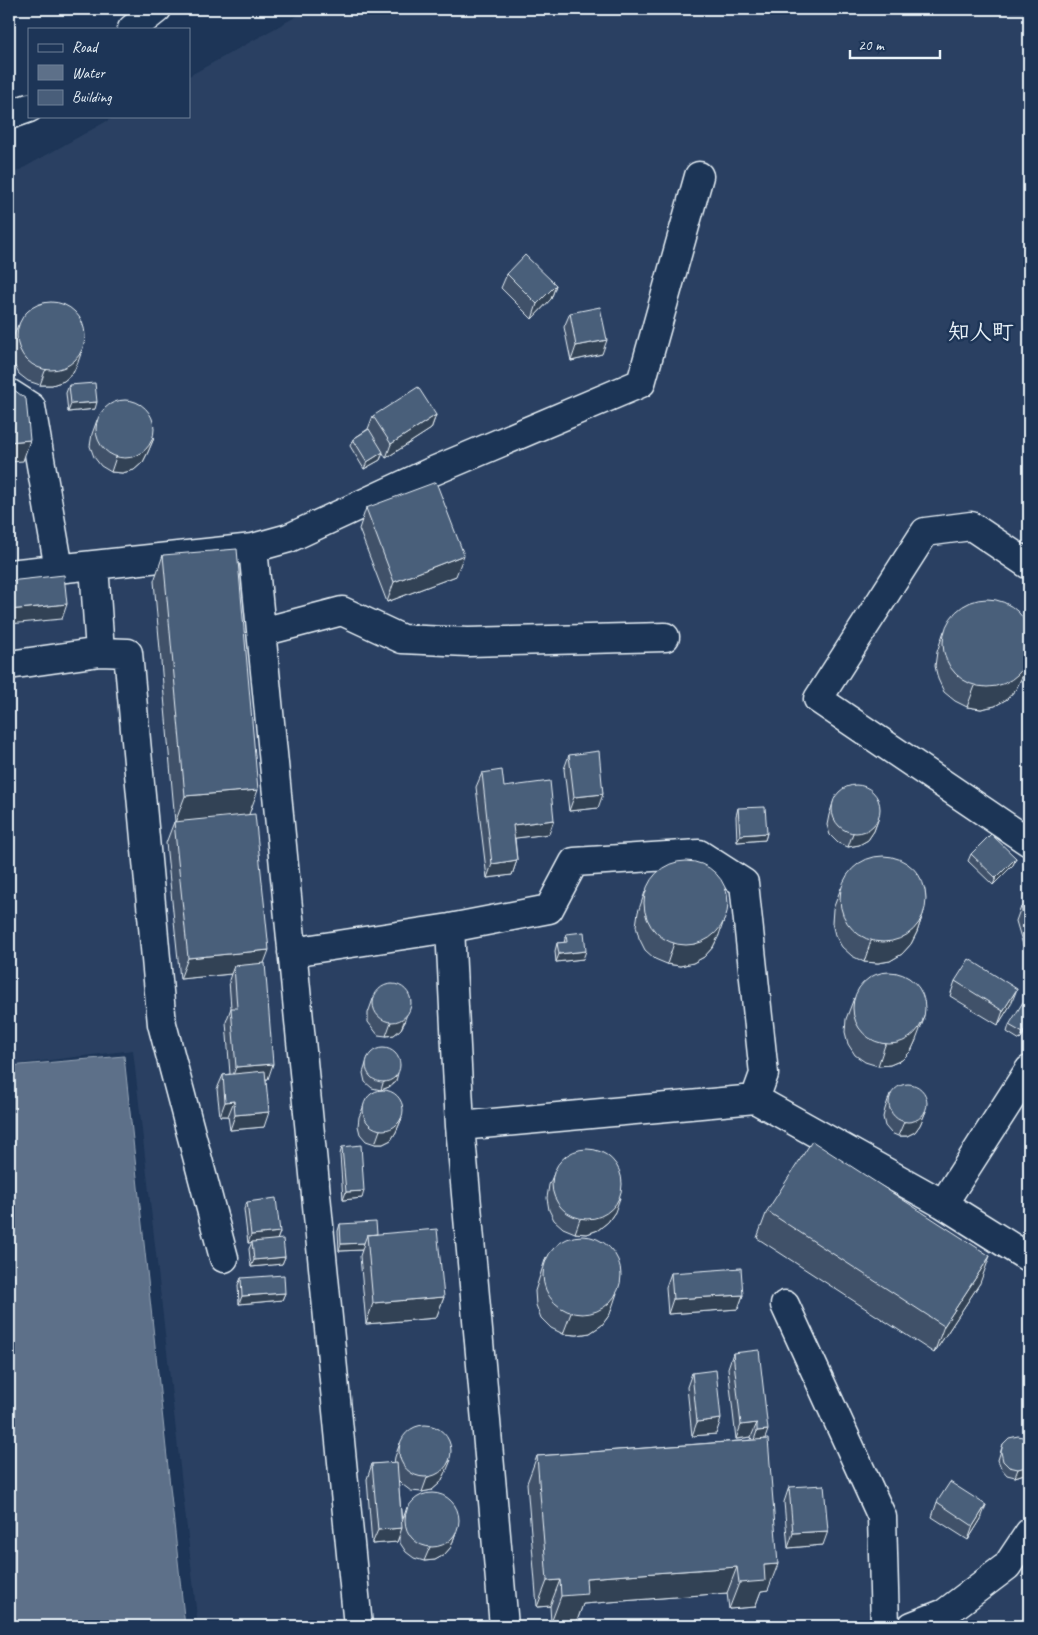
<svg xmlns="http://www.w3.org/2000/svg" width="1038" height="1635" font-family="Caveat,'Klee One',sans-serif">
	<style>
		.built { fill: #2a4162 }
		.water { fill: #5d7089; stroke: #95a4b5 }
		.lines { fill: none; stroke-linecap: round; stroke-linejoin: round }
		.minor-casing { stroke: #e8f1f8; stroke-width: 31 }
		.minor { stroke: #1d3557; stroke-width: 28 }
		.wall { fill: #3f5169; stroke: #e8f1f8 }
		.shaded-wall { fill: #334255; stroke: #e8f1f8 }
		.building { fill: #495e7a; stroke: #e8f1f8 }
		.labels { text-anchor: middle; stroke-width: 5; stroke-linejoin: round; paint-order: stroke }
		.quarter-label { font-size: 22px; font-weight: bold; fill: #e8f1f8; stroke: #1d3557 }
	</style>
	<rect width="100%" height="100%" fill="#1d3557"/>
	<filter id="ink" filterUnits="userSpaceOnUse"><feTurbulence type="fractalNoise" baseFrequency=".02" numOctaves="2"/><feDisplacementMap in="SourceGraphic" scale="10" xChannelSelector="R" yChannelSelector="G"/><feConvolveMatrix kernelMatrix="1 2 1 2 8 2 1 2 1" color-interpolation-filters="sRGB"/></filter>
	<g filter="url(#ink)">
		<!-- built -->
		<path class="built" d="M341,9h688v1617h-831l-65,-576 -124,15v-889l107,-60h73v-40l110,-61z"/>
		<!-- water -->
		<path class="water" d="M124,1056l61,570h-176v-560z"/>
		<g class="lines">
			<defs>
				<path id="minor" d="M132,29l25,-20
					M9,115l20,-7
					M9,393l22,14 28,162
					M253,548l105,1078
					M94,565l6,87
					M1029,565l-58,-39 -46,6 -107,167 211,143
					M9,574l244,-26 36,-10 142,-66 210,-89 58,-207
					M262,632l80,-21 60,28 66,3 197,-5
					M9,665l91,-13 28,1 34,371 62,234
					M450,928l10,198 44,500
					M292,952l158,-24 99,-19 25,-47 125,-8 45,29 20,191 -9,25
					M460,1126l295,-27 188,105 86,54
					M943,1204l86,-134
					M785,1305l97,212 3,109
					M912,1626l33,-13 62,-47 22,-33"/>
			</defs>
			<!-- minor casing -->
			<use href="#minor" class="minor-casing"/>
			<!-- minor -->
			<use href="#minor" class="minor"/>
		</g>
		<!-- wall -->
		<path class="wall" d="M507,274l49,11 -5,14 -19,20 -31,-31z
			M570,313l32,41 -31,7 -7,-34z
			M18,325l60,37 -5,11 -9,8 -12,4h-12l-12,-4 -9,-7 -6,-11 -3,-12 2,-11z
			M69,385l26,24 -27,3 -2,-19z
			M436,415l-5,14 -45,29 -3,-5 -3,7 -16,9 -14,-23 3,-7 15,-10 5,-13z
			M97,420l57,18 -6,14 -5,10 -9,8 -12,3 -11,-1 -10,-6 -7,-9 -4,-11 2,-12z
			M366,508l90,68 -69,26 -28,-73z
			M163,555l86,259 15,149 4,116h-2l-2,48 -34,3 -2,-14h-8l-3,-27 6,-14 7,-1 -4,-52 5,-14 -2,-28 2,-6 -51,5 -14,-136 8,-21h1l-21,-241z
			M944,631l85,26 -7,20 -6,12 -9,10 -12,7 -14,3 -14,-2 -12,-6 -11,-9 -6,-13 -3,-13 2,-14z
			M569,755l29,53 -29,3 -5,-42z
			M482,773l22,14 45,47 -34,4 2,22 -5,15 -25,3 -11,-91z
			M834,800l45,17 -5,14 -6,9 -9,5 -11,2 -10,-4 -8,-8 -3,-10 2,-10z
			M738,808l29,25 -2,7 -28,2 -1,-26z
			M971,854l45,4 -3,7 -20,20 -25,-24z
			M841,888l83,23 -7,21 -6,12 -9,10 -12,7 -12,2 -14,-1 -12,-6 -10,-9 -7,-12 -3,-12 1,-14z
			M645,892l74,43 -6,12 -9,10 -11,6 -13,3 -13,-2 -12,-5 -10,-9 -6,-12 -3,-12 2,-14z
			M1029,905v57h-1l-12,-41 5,-14z
			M566,934l17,25 -27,3 -1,-11 2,-8h7z
			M955,981l56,23 -13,21 -48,-29z
			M854,998l62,42 -5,11 -9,9 -12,5 -12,1 -13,-4 -10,-7 -7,-11 -3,-12 1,-13z
			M373,999l32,23 -4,7 -7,6 -8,1 -8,-1 -10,-13v-9z
			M1029,1006v19l-9,15 -13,-8 2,-7z
			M368,1057l28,24 -7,6 -8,3 -9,-2 -7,-6 -2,-9z
			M890,1094l36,17 -6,14 -5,7 -8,4h-9l-7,-3 -6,-7 -2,-9 2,-8z
			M365,1103l37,15 -6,14 -5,8 -8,4h-8l-9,-3 -6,-7 -2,-8 1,-9z
			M342,1147l20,51 -19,2 -3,-46z
			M555,1171l60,41 -7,10 -10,8 -11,4 -12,-1 -12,-5 -9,-8 -5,-10 -2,-12 2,-13z
			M247,1202l33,30 -3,8 8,17 -3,7 -31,3 -2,-18 3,-7 -4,1 -4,-34z
			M767,1211l213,72 -46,70 -177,-115z
			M340,1224l37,10 67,63 -8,21 -70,6 -6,-68 2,-6 -23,1 -1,-20z
			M546,1257l64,57 -8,11 -12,8 -13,2 -14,-1 -12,-6 -10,-10 -5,-13 -1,-14z
			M671,1273l72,22 -5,14 -70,5 -2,-27z
			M241,1278l44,15 -3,7 -43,4 -1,-19z
			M733,1353l32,86 3,151 -7,1 -6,16 -26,2 -2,-16 -144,11 -6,17 -26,2 -1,-17 -13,1 -10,-124 10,-27 215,-16 -1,-3 -15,2 -8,-71z
			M692,1373l24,61 -24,2 -5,-49z
			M400,1443l45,31 -5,9 -8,7 -10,2 -11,-1 -8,-6 -5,-5 4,42 5,-15 49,25 -5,15 -7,8 -9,5 -11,1 -10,-3 -8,-6 -6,-9v-8l-3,7 -25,2 -5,-65 5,-15 22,-1 1,-6z
			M1003,1444l21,30 -9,3 -8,-2 -6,-7 -3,-8z
			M789,1487l34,58 -35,3 -4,-46z
			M937,1502l44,17 -13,21 -36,-23z"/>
		<!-- shaded-wall -->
		<path class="shaded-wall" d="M556,285l-5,14 -19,20 5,-15z
			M607,340l-5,14 -31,7 5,-15z
			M83,348l-5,14 -5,11 -9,8 -12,4h-12l5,-14z
			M97,402l-2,7 -27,3 3,-8z
			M436,415l-5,14 -45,29 5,-14z
			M154,438l-6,14 -5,10 -9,8 -12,3 -11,-1 5,-15z
			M30,440l-7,21 -14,1v-20z
			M383,452l-3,8 -16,9 3,-7z
			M464,555l-8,21 -69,26 7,-20z
			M67,604l-5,15 -53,5v-14z
			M1029,657l-7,20 -6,12 -9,10 -12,7 -14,3 -14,-2 8,-21z
			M258,790l-10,27 -73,6 10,-27z
			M603,794l-5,14 -29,3 5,-14z
			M879,817l-5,14 -6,9 -9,5 -11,2 5,-14z
			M554,820l-5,14 -41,5 5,-14z
			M767,833l-2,7 -28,2 3,-7z
			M1016,858l-3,7 -20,20 3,-7z
			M517,860l-5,15 -25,3 5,-14z
			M924,911l-7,21 -6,12 -9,10 -12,7 -12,2 -14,-1 7,-21z
			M726,914l-7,21 -6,12 -9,10 -11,6 -13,3 -13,-2 7,-21z
			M269,950l-8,21 -27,-5 -3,8 -51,5 8,-21z
			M586,951l-3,8 -27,3 3,-8z
			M1017,989l-6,15 -13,21 5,-14z
			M410,1007l-9,22 -7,6 -8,1 5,-14z
			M924,1019l-8,21 -5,11 -9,9 -12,5 -12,1 7,-21z
			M1029,1022v3l-9,15 3,-7z
			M273,1064l-5,15 -37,2 5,-14z
			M398,1073l-2,8 -7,6 -8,3 2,-7z
			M234,1101l-6,15h-8l5,-14z
			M926,1111l-6,14 -5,7 -8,4h-9l6,-14z
			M269,1112l-5,15 -34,3 5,-15z
			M402,1118l-6,14 -5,8 -8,4h-8l5,-14z
			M364,1191l-2,7 -19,2 3,-8z
			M620,1198l-5,14 -7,10 -10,8 -11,4 -12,-1 5,-14z
			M280,1232l-3,8 -29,3 3,-8z
			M364,1243l-2,7 -23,1 2,-7z
			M990,1256l-10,27 -46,70 10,-27z
			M285,1257l-3,7 -31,3 3,-7z
			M285,1293l-3,7 -43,4 3,-8z
			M617,1293l-7,21 -8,11 -12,8 -13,2 -14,-1 8,-21z
			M743,1295l-5,14 -70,5 5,-15z
			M444,1297l-8,21 -70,6 7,-21z
			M721,1419l-5,15 -24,2 5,-14z
			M757,1423l-6,14 -15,2 5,-14z
			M768,1430l-5,14 -11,2 5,-15z
			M451,1460l-6,14 -5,9 -8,7 -10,2 5,-14z
			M1029,1464v5l-5,5 -9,3 3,-8z
			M986,1505l-5,14 -13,21 5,-14z
			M402,1528l-5,14 -25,2 6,-14z
			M828,1531l-5,14 -35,3 5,-15z
			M456,1532l-5,15 -7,8 -9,5 -11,1 6,-14z
			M778,1564l-10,26 -7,1 -6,16 -26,2 10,-26 25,-18z
			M737,1567l-10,26 -144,11 -6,17 -26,2 10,-27 25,-18z
			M560,1580l-10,26 -13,1 10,-26z"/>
		<!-- building -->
		<path class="building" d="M525,255l31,30 -19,19 -30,-30z
			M17 336a34 34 0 1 1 68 0a34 34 0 1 1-68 0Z
			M600,307l7,33 -31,6 -6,-33z
			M95,383l2,19 -26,2 -2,-19z
			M9,386l17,13 4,41 -21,2z
			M418,387l18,28 -45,29 -18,-28z
			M96 429a29 29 0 1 1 58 0a29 29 0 1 1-58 0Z
			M369,429l14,23 -16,10 -14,-23z
			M436,482l28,73 -70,27 -28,-74z
			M237,549l21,241 -73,6 -22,-241z
			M64,575l3,29 -58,6v-29z
			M943 643a44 44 0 1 1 88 0a44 44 0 1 1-88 0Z
			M599,751l4,43 -29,3 -5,-42z
			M502,770l2,17 46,-6 4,39 -41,5 4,35 -25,4 -10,-91z
			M832 809a24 24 0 1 1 48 0a24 24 0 1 1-48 0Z
			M765,807l2,26 -27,2 -2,-27z
			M255,814l14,136 -81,8 -14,-136z
			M991,834l25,24 -20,20 -25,-24z
			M840 899a43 43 0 1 1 86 0a43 43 0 1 1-86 0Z
			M644 903a42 42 0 1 1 84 0a42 42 0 1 1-84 0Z
			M1029,905v30l-8,-28z
			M584,932l2,19 -27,3 -2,-11 10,-1 -1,-8z
			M969,959l48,30 -14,22 -48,-30z
			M265,963l8,101 -37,3 -5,-59h6l-3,-42z
			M853 1008a36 36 0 1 1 72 0a36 36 0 1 1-72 0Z
			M373 1003a19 19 0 1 1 38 0a19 19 0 1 1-38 0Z
			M1023,1002l6,4v16l-6,11 -14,-8z
			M366 1065a17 17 0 1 1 34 0a17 17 0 1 1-34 0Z
			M265,1071l4,41 -34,3 -1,-14 -9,1 -2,-27z
			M889 1103a19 19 0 1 1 38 0a19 19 0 1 1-38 0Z
			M363 1110a20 20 0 1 1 40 0a20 20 0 1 1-40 0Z
			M812,1141l178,115 -46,70 -177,-115z
			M361,1145l3,46 -18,1 -4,-45z
			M552 1184a35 35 0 1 1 70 0a35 35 0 1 1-70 0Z
			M276,1198l4,34 -29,3 -4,-33z
			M376,1222l1,12 -10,1 -3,8 -23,1 -1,-20z
			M437,1229l7,68 -71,6 -6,-68z
			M543 1275a39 39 0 1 1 78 0a39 39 0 1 1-78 0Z
			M283,1239l2,18 -31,3 -2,-18z
			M741,1268l2,27 -70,4 -2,-26z
			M284,1275l1,18 -43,3 -1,-18z
			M759,1350l9,80 -11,1v-8l-16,2 -8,-72z
			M716,1370l5,49 -24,3 -5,-49z
			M399 1451a26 26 0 1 1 52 0a26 26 0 1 1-52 0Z
			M1018,1436l9,2 2,3v23l-3,3 -8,2 -9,-2 -6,-6 -2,-9 2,-8 6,-6z
			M768,1439l10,125 -14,1 1,16 -26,2 -2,-16 -151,11 1,16 -26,2 -1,-16 -13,1 -10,-125z
			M397,1462l5,66 -24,2 -6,-66z
			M950,1482l36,23 -13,21 -36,-24z
			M824,1485l4,46 -35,2 -4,-46z
			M405 1520a27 27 0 1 1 54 0a27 27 0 1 1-54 0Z"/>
	</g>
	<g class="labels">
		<!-- quarter labels -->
		<g class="quarter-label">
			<text x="981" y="339">知人町</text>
		</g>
	</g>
	<!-- margin -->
	<rect width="1038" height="1635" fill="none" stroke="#1d3557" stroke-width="30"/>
	<rect x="15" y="15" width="1008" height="1605" fill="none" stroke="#e8f1f8" stroke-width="2" filter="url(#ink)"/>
	<!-- legend -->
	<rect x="28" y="28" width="162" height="90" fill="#1d3557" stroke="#6e8097"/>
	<rect x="38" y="44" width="25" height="8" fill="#1d3557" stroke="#6e8097"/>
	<text x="72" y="52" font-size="15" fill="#e8f1f8">Road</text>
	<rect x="38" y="65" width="25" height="15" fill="#5d7089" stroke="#6e8097"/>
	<text x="72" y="78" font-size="15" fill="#e8f1f8">Water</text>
	<rect x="38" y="90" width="25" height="15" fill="#495e7a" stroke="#6e8097"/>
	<text x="72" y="102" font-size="15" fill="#e8f1f8">Building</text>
	<!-- scale -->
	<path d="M850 50v8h90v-8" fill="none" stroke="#e8f1f8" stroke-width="2.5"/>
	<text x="858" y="50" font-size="15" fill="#e8f1f8" stroke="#1d3557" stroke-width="4" paint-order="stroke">20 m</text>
</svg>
